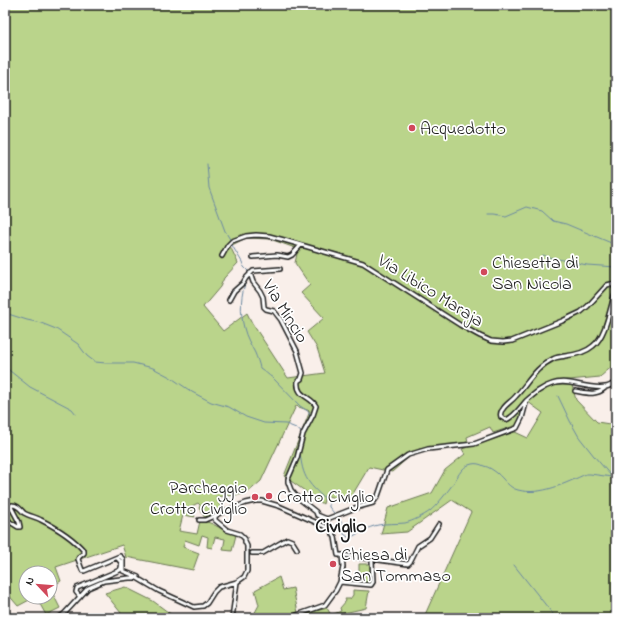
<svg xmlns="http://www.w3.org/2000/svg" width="621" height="623" font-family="'Indie Flower',sans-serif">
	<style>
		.green { fill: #bad48b; stroke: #6b7854; fill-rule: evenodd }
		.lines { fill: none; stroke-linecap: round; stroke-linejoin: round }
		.stream { stroke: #6a88a2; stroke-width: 1 }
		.street-casing { stroke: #1c1c1c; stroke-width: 6 }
		.street { stroke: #fff; stroke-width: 3 }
		.poi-dot { fill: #d1495b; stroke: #fff; stroke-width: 1.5 }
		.labels { text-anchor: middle; stroke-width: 3.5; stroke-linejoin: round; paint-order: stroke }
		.poi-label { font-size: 18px; fill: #1c1c1c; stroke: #fff; text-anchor: start }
		.street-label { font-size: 18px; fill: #1c1c1c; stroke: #fff }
		.quarter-label { font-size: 20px; font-weight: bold; fill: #1c1c1c; stroke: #fff }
	</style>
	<rect width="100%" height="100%" fill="#f9efea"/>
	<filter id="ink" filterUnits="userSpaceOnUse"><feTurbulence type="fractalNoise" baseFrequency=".025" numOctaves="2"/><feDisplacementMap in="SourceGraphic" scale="8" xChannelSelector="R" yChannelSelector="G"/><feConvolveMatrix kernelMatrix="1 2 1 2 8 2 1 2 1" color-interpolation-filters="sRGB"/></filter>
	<g filter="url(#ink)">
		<!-- green -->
		<path class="green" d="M5,5h611v358l-16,14 -41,4 -14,4 -19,14 -9,26 -24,8 -3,-6 -23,10 1,5 -49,7 -9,7 -18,16 -23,-5 -21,35 -23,-7 -2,9 -39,-28 26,-65 -14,-5 -35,75 -15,13 -30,3 6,12v2l-17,7 -6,-10 1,-2v-1l-2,-2 -8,4 5,10 -12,-2 -4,16 18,3 3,-13c9,0 16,5 24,9 4,2 8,3 12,5l-4,16 -9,-1 2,-11 -10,-2 -3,11 -5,-1 1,-10 -6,-2 -3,10 -14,-5 -2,7 16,6 -6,17 -67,-13 -4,-12 -66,22 5,14 -11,6v-14h-24v24h9l-17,9 -11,-13 -2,1zM246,238l24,1 28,10 -3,14 15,22 -9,8 23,25 -17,14 10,16 8,25 -37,5 -36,-55 -5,-10 -24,18 -20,-24 17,-20 4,-9 14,-15 -8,-17z
			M556,385h16l4,15 21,22 19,3v193h-194l2,-1 47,-105 -19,-12 -45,32 -26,2 7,-26 44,-15 13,-23 20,-16 -3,-5 53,-17 13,6 15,-25 -15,-11 16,-13z
			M359,564h12l-1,19 -11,-1z
			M279,577l4,13 10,-2 5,25 -9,5h-37l7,-13 -4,-15z
			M125,587l28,14 23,17h-51l-20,-25z
			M50,588l10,20 -14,7 -10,-18h14z
			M353,590l16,1 -3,17 -31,7 -1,-1 7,-3 -1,-3 6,-7 -1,-2h5l3,-4z
			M327,608l4,7 -1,3h-26l-2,-3z"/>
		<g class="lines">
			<!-- stream -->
			<path class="stream" d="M207,164l2,24 16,43 6,10
				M488,214h6l12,2 21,-9 15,4 11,10 13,3 50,21
				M232,244l1,3 9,15 2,5 4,4v3
				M543,255l5,2 39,8 29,2
				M247,279c-7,15 -7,33 -3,49 2,9 7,17 11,25 2,5 4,10 5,15 5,3 8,7 13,10l27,28 9,6 1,7
				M5,313l22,7 14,3 15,6 22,15 9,12 8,6 11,1h27l20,5 17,9 22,15 19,10 18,5 17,10 18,6 22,1 10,4 5,4
				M5,367l25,20 42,22 4,5
				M558,396l12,25 9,16 15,19 18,21 4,7
				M300,438l2,-6
				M300,451c2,27 9,34 29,51v5l14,17 1,4v6l4,3 2,1c9,-5 18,-11 28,-13 9,-2 18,-1 27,-2 8,-2 18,-7 25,-12 6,-5 15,-16 20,-23 7,-8 10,-22 22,-24 4,-1 8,0 12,2 5,1 9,4 13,7 7,6 12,15 21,17 23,6 48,-7 68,-16h4l22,3
				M514,565l42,53"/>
			<defs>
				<path id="street" d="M222,256l6,-11 4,-4 14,-5 10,-1 13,1 15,4 79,23 97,62 20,11 11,5 12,1 9,-1 50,-20 19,-9 7,-6 19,-21 4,-1c4,2 5,5 4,9 -5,15 -9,43 -22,53 -8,7 -19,9 -28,10 -4,1 -9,1 -12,3 -17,8 -25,24 -37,37 -4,5 -10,8 -13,13 -2,2 -3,5 -2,8l5,3c8,-3 14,-12 20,-19 8,-7 16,-14 26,-17 17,-6 35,6 53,3 3,0 8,-3 11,-5
					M253,257l24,-2 11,2 4,-2 9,-10
					M250,273l3,9 7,9 3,6 1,10 2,2 8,2 7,9 16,31 6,22 -2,6 -3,2c-2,16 13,15 18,25l-3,9 -10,19 -6,24 -9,21v3l3,8 6,7 19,15 1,3 10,4
					M229,300l5,-9 9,-8 3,-5 7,-7 27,-2
					M575,391c12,2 21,5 30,-3
					M5,516l5,6 8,5h2l-1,-5 -8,-15 1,-2c6,0 8,4 12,8 5,3 12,4 17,7 16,8 32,18 43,31v2l-4,3 -2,3 4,11 2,1 36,-15 3,3v12l15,6 -1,1
					M327,519l28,-11 18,-5 5,-7 9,-26 21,-15 20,-6 46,-5 43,-16 5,-10 4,-15
					M199,520h6l9,-4
					M252,553h11l24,-14 5,2 5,8
					M342,555l66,9 2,-2 8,-16 12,-8 9,-14
					M340,582l31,3 2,-3 -1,-22
					M80,597l-4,-5 1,-4 43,-18c3,-5 1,-9 -3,-12
					M58,618l6,-4 24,-26 16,-7 25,-3h8l22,13 35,16 9,-1 4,-3 7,-11 5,-5 18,-5 7,-5 3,-6v-25l-2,-4v-3l-5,-5 -13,-4 -12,-10v-3l3,-3 28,-11 9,-2h7l17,5 52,23 2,2v3l2,3 3,18h4l1,12 -3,15 -4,8 -11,15 -28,10 -6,3
					M232,618l5,-36"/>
			</defs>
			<!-- street casing -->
			<use href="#street" class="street-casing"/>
			<!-- street -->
			<use href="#street" class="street"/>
		</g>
	</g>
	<!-- markers -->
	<g class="poi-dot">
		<circle cx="412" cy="128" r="4"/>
		<circle cx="484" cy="272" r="4"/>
		<circle cx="269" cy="496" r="4"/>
		<circle cx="255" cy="497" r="4"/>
		<circle cx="333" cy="564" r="4"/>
	</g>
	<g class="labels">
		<!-- poi labels -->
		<g class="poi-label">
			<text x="420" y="134">Acquedotto</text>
			<text x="492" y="268">Chiesetta di<tspan x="492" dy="21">San Nicola</tspan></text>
			<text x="247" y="493" text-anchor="end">Parcheggio<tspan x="247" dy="21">Crotto Civiglio</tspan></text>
			<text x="277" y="502">Crotto Civiglio</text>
			<text x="341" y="560">Chiesa di<tspan x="341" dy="21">San Tommaso</tspan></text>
		</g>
		<!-- street labels -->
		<g class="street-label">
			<text transform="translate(431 290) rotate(32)" y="6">Via Libico Maraja</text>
			<text transform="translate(286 311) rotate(58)" y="6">Via Mincio</text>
		</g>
		<!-- quarter labels -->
		<g class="quarter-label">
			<text x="341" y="532">Civiglio</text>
		</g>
	</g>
	<!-- margin -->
	<rect width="621" height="623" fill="none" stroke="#fff" stroke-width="20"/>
	<rect x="10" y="10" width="601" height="603" fill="none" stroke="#1c1c1c" stroke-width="1.5" filter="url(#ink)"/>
	<!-- north arrow -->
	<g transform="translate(38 585) rotate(296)"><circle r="19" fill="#ffffff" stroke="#a4a4a4"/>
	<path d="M0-3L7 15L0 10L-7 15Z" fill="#d1495b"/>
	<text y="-6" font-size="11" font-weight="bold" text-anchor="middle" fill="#1c1c1c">N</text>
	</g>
</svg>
